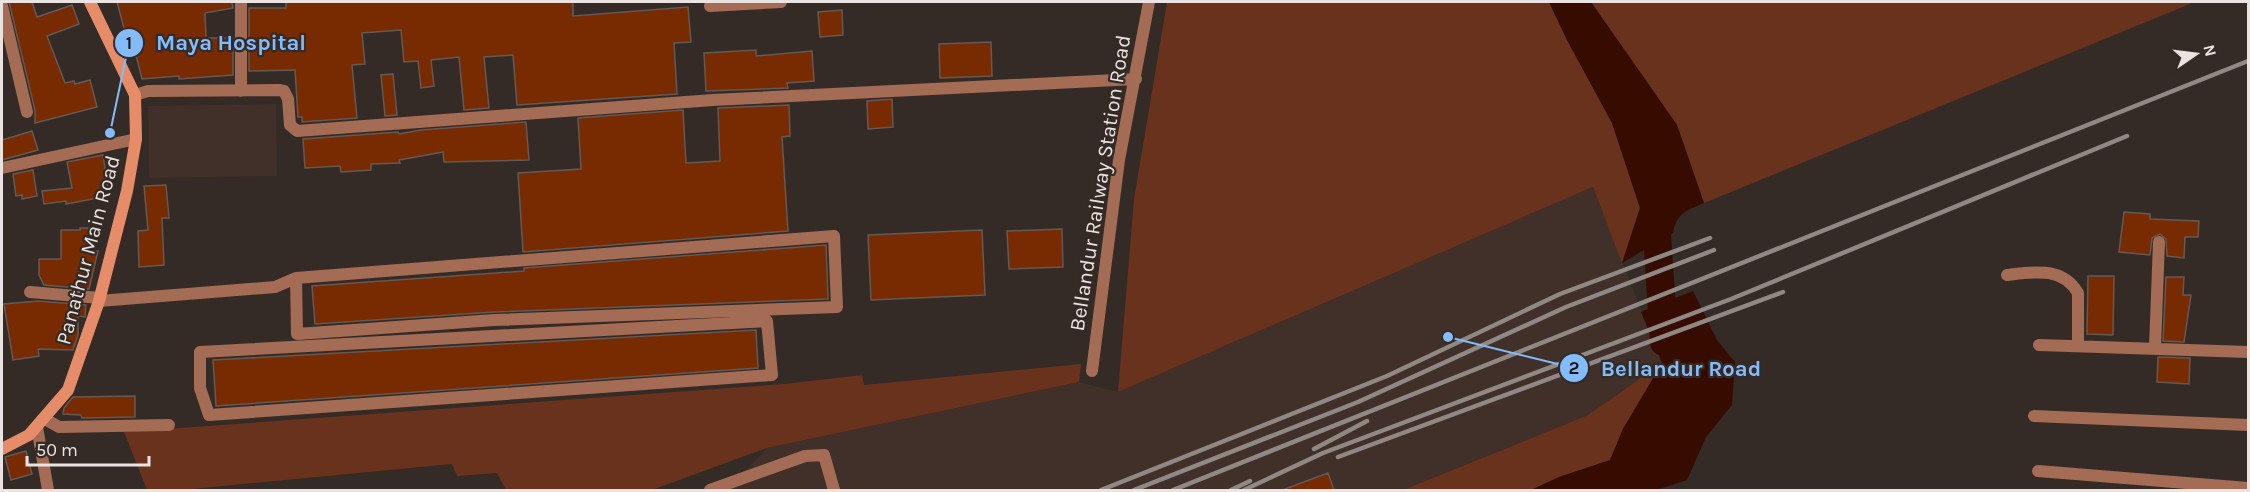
<svg xmlns="http://www.w3.org/2000/svg" width="2250" height="492" font-family="Karla,sans-serif">
	<style>
		.built { fill: #403029 }
		.green { fill: #68321d }
		.water { fill: #360c00 }
		.lines { fill: none; stroke-linecap: round; stroke-linejoin: round }
		.river { stroke: #360c00; stroke-width: 28 }
		.building { fill: #782a01; stroke: #645954; stroke-width: 1.5 }
		.street { stroke: #a46b55; stroke-width: 12 }
		.secondary { stroke: #e78c69; stroke-width: 12 }
		.rail { stroke: #908885; stroke-width: 4.5 }
		.labels { text-anchor: middle; stroke-width: 4.5; stroke-linejoin: round; paint-order: stroke }
		.street-label { font-size: 21px; fill: #eae3e1; stroke: #342a26 }
		.leader { fill: none; stroke: #83bcfb; stroke-width: 2 }
		.callout-dot { fill: #83bcfb; stroke: #342a26; stroke-width: 2 }
		.mark-label { font-size: 18px; text-anchor: middle; font-weight: bold; fill: #111 }
		.callout-label { font-size: 22px; text-anchor: middle; font-weight: bold; fill: #83bcfb; stroke: #342a26; stroke-width: 4.5; stroke-linejoin: round; paint-order: stroke }
	</style>
	<rect width="100%" height="100%" fill="#342a26"/>
	<!-- built -->
	<path class="built" d="M276,104l1,72 -128,2 -1,-72z
		M1593,187l69,176 -74,52 -185,75h-676l40,-42 312,-66 39,10z"/>
	<!-- green -->
	<path class="green" d="M1167,2h382l18,38 45,83 28,85 -18,55 -29,-76 -475,205 16,-193z
		M1591,2h604l-491,201 -27,-78z
		M1662,363l-39,66 -13,31 -51,17 -28,13h-128l185,-75z
		M1081,364l-2,18 -312,66 -115,42h-146l-9,-17 -40,3 -5,-12 -270,26h-35l-23,-58 660,-48 78,-9 2,10z"/>
	<!-- water -->
	<path class="water" d="M1549,2h42l86,123 27,78c-16,7 -28,10 -31,30l-51,30 18,-55 -28,-85 -45,-83z
		M1693,291l24,49 18,22 -3,43 -26,32 -19,43 -31,10h-125l28,-13 51,-17 13,-31 39,-66 -21,-51z"/>
	<g class="lines">
		<!-- river -->
		<path class="river" d="M1655,203l9,139"/>
	</g>
	<!-- building -->
	<path class="building" d="M9,2h23l5,15 35,-12 7,19 -32,12 18,47 9,-2 1,3 15,-4 7,27 -62,16v-13z
		M117,2h115l1,6 -28,5 1,25h27v37l-54,4v-3l-37,3 -12,-48 -5,1z
		M286,2h287v14l115,-9 3,35 -17,1 3,51 -160,11 -4,-50 -29,2 5,51 -25,2 -5,-53 -28,3 3,26 -13,2 -3,-27 -14,1 -3,-32 -39,3 3,31 -13,1 5,53 -55,4v-5h-4l-3,-47 -46,1v-63h37z
		M842,10l1,25 -23,2 -2,-25z
		M991,42l1,34 -52,2 -1,-34z
		M756,50v6l56,-5 2,30 -27,2 1,5 -82,3 -2,-38z
		M393,74l4,41 -12,1 -4,-41z
		M892,99l1,28 -25,2 -1,-28z
		M789,105l1,31 -8,1 6,94 -265,21 -5,-79 63,-4 -3,-51 105,-8 3,53 34,-2 -2,-53z
		M526,122l3,38 -85,2 -1,-10 -44,8 1,3 -29,1v6l-30,2 -1,-6 -35,2 -2,-29 95,-7 1,2 22,-4z
		M32,131l6,19 -36,10v-20z
		M103,155l6,41 -43,8v-3l-22,3 -2,-13 30,-3 -5,-26z
		M33,170l4,26 -15,3v-4l-6,1 -3,-22z
		M166,185l3,33h-7l2,47 -25,2 -1,-36 10,-1 -4,-44z
		M2124,212l26,2v5l49,2 -1,16h-13l-1,21 -17,-2 -1,-17 -6,-5 -8,4 -2,17 -31,-3z
		M80,228h12l-1,23h7l-9,38 -45,-4 -5,-10v-16h22v-29h19z
		M1062,229l1,38 -54,2 -2,-38z
		M982,230l3,65 -114,5 -3,-65z
		M826,245l2,54 -334,13 -179,12 -3,-38 212,-15v-3z
		M2088,276h26l-1,59 -26,-1z
		M2166,277h18l-1,18h8l-7,47 -21,-1z
		M38,301l48,4 -1,12 -7,-1v19l-5,15 -35,-1 1,7 -26,4 -9,-56z
		M756,330l2,38 -542,38 -3,-46z
		M2158,357l32,1 -1,26 -32,-2z
		M135,396v21l-53,1 -1,-3 -18,-1 1,-6 9,-11z
		M26,451l6,23 -21,6 -6,-23z
		M1328,473l6,17h-49v-1z"/>
	<g class="lines">
		<!-- street -->
		<path class="street" d="M241,2v89
			M2,6l25,106
			M710,6l71,-4
			M135,95l13,-4 131,-1 5,1 4,8 2,26 7,6 416,-31 423,-21
			M2,168l134,-29
			M2007,275c26,-3 55,-9 71,18v53
			M30,292l70,6
			M99,301l176,-14 21,-9 538,-42 3,71 -343,13 -197,14 -1,-56
			M767,321l5,54 -563,40 -9,-27v-36z
			M2039,345l209,7
			M2155,347l4,-105
			M1092,371l27,-211 30,-158
			M2034,416l214,9
			M45,419l14,8 110,-2
			M37,427l11,63
			M2038,471l210,17
			M710,490l95,-34 19,-1 10,35"/>
		<!-- secondary -->
		<path class="secondary" d="M2,449l27,-14 39,-45 31,-89 28,-110 9,-52 -1,-44 -45,-93"/>
		<!-- rail -->
		<path class="rail" d="M1314,449l53,-28
			M1338,457l445,-165
			M1101,490l286,-114 173,-82 150,-56
			M1134,490l224,-88 208,-95 148,-57
			M1173,490l1075,-429
			M1231,490l19,-9
			M1244,490l79,-37 408,-154 396,-163"/>
	</g>
	<g class="labels">
		<!-- street labels -->
		<g class="street-label">
			<text transform="translate(1100 183) rotate(-81)" y="7">Bellandur Railway Station Road</text>
			<text transform="translate(88 250) rotate(-75)" y="7">Panathur Main Road</text>
		</g>
	</g>
	<!-- callouts -->
	<path class="leader" d="M110 133L129 43M1448 337L1574 368"/>
	<g class="callout-dot">
		<circle cx="110" cy="133" r="6"/>
		<circle cx="1448" cy="337" r="6"/>
		<circle cx="129" cy="43" r="15"/>
		<circle cx="1574" cy="368" r="15"/>
	</g>
	<g class="mark-label">
		<text x="129" y="49">1</text>
		<text x="1574" y="374">2</text>
	</g>
	<g class="callout-label">
		<text x="231" y="50">Maya Hospital</text>
		<text x="1681" y="376">Bellandur Road</text>
	</g>
	<!-- border -->
	<rect width="2250" height="492" fill="none" stroke="#eae3e1" stroke-width="6"/>
	<!-- north arrow -->
	<g transform="translate(2196 54) rotate(76)" stroke="#342a26" stroke-width="4.5" paint-order="stroke">
	<path d="M0-4.5L10 22L0 15L-10 22Z" fill="#eae3e1"/>
	<text y="-9" font-size="16" font-weight="bold" text-anchor="middle" fill="#eae3e1">N</text>
	</g>
	<!-- scale -->
	<path d="M27 456v9h122v-9" fill="none" stroke="#eae3e1" stroke-width="3"/>
	<text x="36" y="456" font-size="18" fill="#eae3e1" stroke="#342a26" stroke-width="4.5" paint-order="stroke">50 m</text>
</svg>
